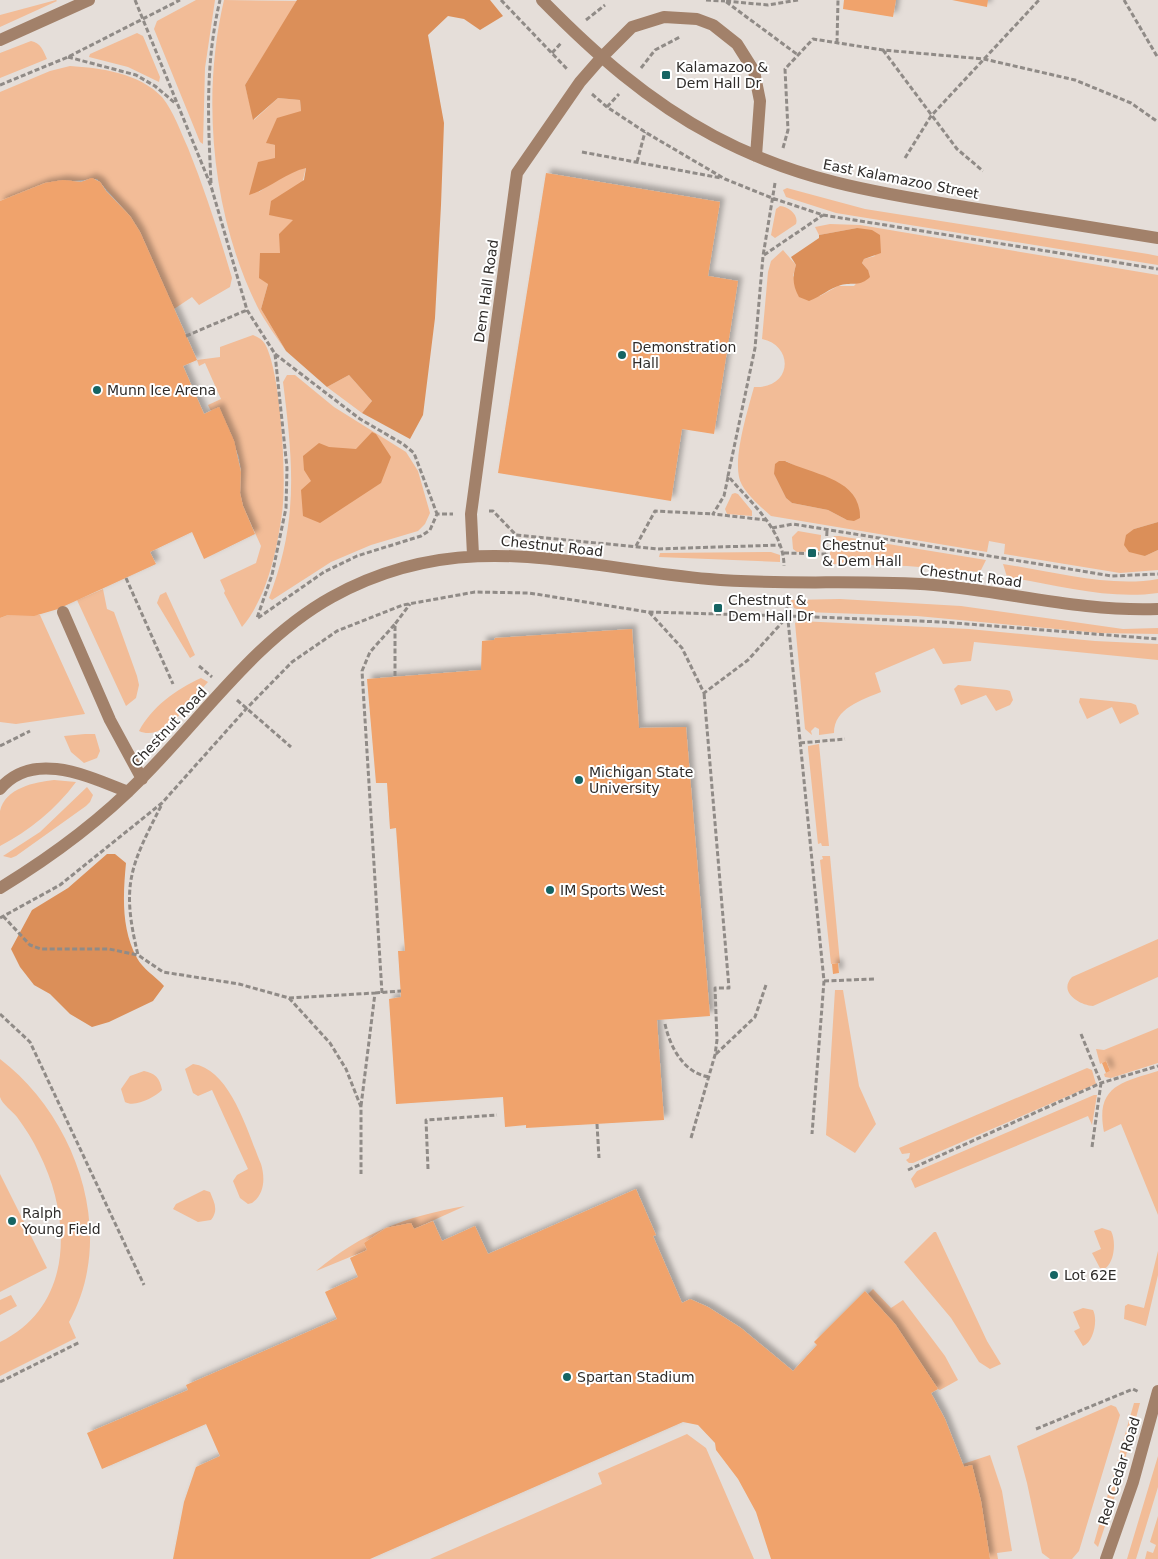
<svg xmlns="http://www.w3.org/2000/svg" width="1158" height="1559" font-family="'DejaVu Sans',sans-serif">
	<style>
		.green { fill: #f2bc97; fill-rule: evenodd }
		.forest { fill: #db8f59 }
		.building { fill: #f0a36c; filter: url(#shadow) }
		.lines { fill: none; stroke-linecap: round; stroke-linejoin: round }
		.path { stroke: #908b87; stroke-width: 3; stroke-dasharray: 5 2.5; stroke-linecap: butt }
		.minor { stroke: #a2816a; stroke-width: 12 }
		.poi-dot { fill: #156463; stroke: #fff; stroke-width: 2 }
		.labels { text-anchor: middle; stroke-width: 4; stroke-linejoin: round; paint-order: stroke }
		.poi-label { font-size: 14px; fill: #2f2c2a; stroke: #fff; text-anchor: start }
		.street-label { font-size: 14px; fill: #2f2c2a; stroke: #fff }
	</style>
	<defs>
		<filter id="shadow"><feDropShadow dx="4.5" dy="-4.5" stdDeviation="2.5" flood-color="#0004"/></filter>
	</defs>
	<rect width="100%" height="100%" fill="#e5ded9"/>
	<!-- green -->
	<path class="green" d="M56,0l1,1 -57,26v-12z
		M196,0h19l-10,68 -2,76 -3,-2 -46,-113 3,-8z
		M224,0l74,1 -53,84 9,35 24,-22 22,2 1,11 -34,32 8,2v14l-16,33 23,-16 24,-9 -12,52 -14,34h-19l7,31 -7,25 25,42c-10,-15 -21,-29 -29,-45 -45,-91 -56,-208 -33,-306z
		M137,33l6,3 17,41 -1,5 -31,-15 -39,-10 1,-3z
		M31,41c10,2 12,9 16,18l-47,19v-25z
		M70,66c31,2 69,7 92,31 12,15 18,34 26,51 17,42 31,86 44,130l-2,9 -31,18 -7,-8 -18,12 -34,-77 -10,-16 -33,-37 -52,4 -45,18v-109l50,-21z
		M787,188l78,21 283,45 10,2v9l-322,-52 -50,-16 -3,-7z
		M780,206c9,1 19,9 16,18l-21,14 -4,-3 5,-26z
		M830,224l30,1 298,50v247l-24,7 11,27 13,-6v20l-38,3 -116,-19 1,-10 -16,-3 -2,11 -216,-36c-10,-9 -22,-19 -29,-31 -12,-20 6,-75 12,-98 39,2 40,-42 8,-48l6,-67 3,-11 12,-11 13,15 -3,11 27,20 18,-10h16l14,-16 -6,-7 2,-4 11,-3 -18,-28 -38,7 -4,-8zM786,461l13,7 48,52 -19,-10 -36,-7 -6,-5 -12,-24z
		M253,335c5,2 9,4 12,9 16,28 22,136 17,169 -5,37 -15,85 -40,114l-18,-34 1,-2 -5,-11 36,-17 5,-17 -18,-40 -3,-13 1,-22 -2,-14 -20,-49 -8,3 -3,-6 13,-6 -16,-36 -6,3 -2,-6 23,-3v-10z
		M287,375h8l39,32 72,45 12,19 12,42 -5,11 -7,7 -47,14 -40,17 -59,38 -3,-2c30,-78 24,-136 14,-216z
		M349,375l23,26 -10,12 -35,-26z
		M735,493l3,1 14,17v5l-25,-2 -2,-5 7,-15z
		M798,531l23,4 -1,16 -23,1 -4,-3 -1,-12z
		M834,536h5l147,24 -6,12 -73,-6 -78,-2 2,-21z
		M771,552l9,3v7l-121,-5 1,-4z
		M1003,564c48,7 107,24 155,15v14c-50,7 -102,-8 -151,-16z
		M103,589l4,20 7,3 23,64 2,9 -3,13 -10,8 -49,-106z
		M166,592l29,63 -5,3 -33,-55 3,-8z
		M840,599l121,7 162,23 35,-1v6l-59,-1 -182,-17 -112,-4 -11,-4 -3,-8z
		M8,615h32l45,99 -69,10 -16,-2v-104z
		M799,621l170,8 126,12 63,3v16l-184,-18 -3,19 -28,3 -9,-16 -59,25 6,19c-19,8 -47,16 -47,41l-15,2v-6l-4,-2 -4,4 1,4 -7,-6 -10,-106z
		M201,678l7,4c-16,17 -43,61 -69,49 13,-24 36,-41 62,-53z
		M958,685l49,5 3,1 3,9 -3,5 -14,6 -10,-16 -25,10 -7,-16z
		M1080,698l51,5 5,2 3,9 -19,10 -8,-17 -25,12 -8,-17z
		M85,734h10l5,17 -3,7 -13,5 -13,-11 -7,-16z
		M819,744l10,102h-7l-1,-3 -3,1 -10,-95v-3z
		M54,780l22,2c-20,27 -47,49 -76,64 0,-11 0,-24 0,-35 5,-23 35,-29 54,-31z
		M87,787l6,8 -3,7 -4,4 -70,50 -5,2 -8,-2 37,-24z
		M822,856h8l10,107 -9,1 -11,-104 3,-1z
		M1158,939v38l-65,29c-14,-1 -35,-14 -21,-29z
		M835,990h8l16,96 17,38 -21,29 -29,-18z
		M1158,1028v35l-47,15 -6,-1 -1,-3 6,-3 -4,-10 -6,3 -4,-15 8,1z
		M0,1059c76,58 118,175 69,263l7,16 -76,38v-34c74,-36 72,-124 39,-189 -6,-13 -14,-25 -22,-36 -4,-5 -15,-13 -17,-20 0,-10 0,-27 0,-38z
		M193,1064c38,5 55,70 68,100 4,13 4,30 -9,39l-4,1 -8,-6 -7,-17 4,-6 11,-6 -36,-79 -14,6 -5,-3 -8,-24z
		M1087,1068l5,2 4,14 -183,79h-4l-3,-3 3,-2 1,-5 -8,1 -3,-6z
		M144,1071c11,2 16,7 18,19 -7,7 -27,18 -37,12l-4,-13 9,-13z
		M1158,1071v144l-37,-91 -17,8c-9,-46 18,-50 54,-61z
		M1094,1095h3l-5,30 -4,-9 -173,72 -4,-9 6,-8z
		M0,1174l47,94 -47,24z
		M204,1190l6,2c4,10 9,18 1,28l-13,2 -25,-13 3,-5z
		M465,1206l-51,23 -3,-6 -25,5 -22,15 3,7 -51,21c47,-39 89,-54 149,-65z
		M1102,1228l9,3c6,11 3,37 -10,39l-9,-17 9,-4 -7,-18z
		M934,1232h2l51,109 14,23 -11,5 -11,-7 -28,-44 -47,-56z
		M1158,1251v24l-12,51 -22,-7 1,-13 3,-2 16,4z
		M873,1289l18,19 12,-8 42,56 13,24 -18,10 -2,-1 -43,-65 -27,-30z
		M11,1295l6,11 -17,9v-15z
		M1083,1308l10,2c5,9 1,32 -10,36l-9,-15 6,-3 -7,-16z
		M1134,1403h6l-24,90 -18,54 -4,-4z
		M1111,1405l5,2 4,8 -41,136 -7,8h-22l-8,-6 -15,-70 -10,-37z
		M687,1434l19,14 48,111h-324l172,-75 -4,-11z
		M990,1455l12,36 10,60 -15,2 1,6h-8l-9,-58 -9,-36 -8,2 -1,-3z
		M1158,1456v31l-22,72h-9z
		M1158,1516v43h-13l2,-8 6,2 3,-8 -6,-3z"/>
	<!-- forest -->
	<path class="forest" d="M297,0h193l13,16 -23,14 -16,-11 -16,-3 -20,19 16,88 -3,82 -6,113 -12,97 -13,24 -48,-26 10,-12 -23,-26 -22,12 -41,-36 -25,-42 7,-25 -9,-6 1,-25h20l-1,-19 14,-14 -24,-5 2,-14 33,-21 2,-12c-21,5 -37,21 -57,27l9,-33 17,-4v-13l-9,-2 11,-25 24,-7 -1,-11 -22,-2 -25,22 -8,-35z
		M857,228l15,2 8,5 1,18 -17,6 -2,4 6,7 2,7c-10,10 -18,5 -29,8 -11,3 -21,12 -32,16l-10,-4c-6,-11 -7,-19 -3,-32l-5,-8 28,-19v-3z
		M372,432l4,2 15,23 -10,26 -61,40 -17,-7 -2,-26 10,-9 -7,-11 -1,-14 16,-13 10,4 27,2z
		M779,461h6c28,14 76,17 75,57l-6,3 -7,-1 -19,-10 -36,-7 -6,-5 -12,-24 1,-10z
		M1158,522v28l-13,6 -16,-4 -5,-7 2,-10 8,-6z
		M107,854h8l11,9c-3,32 -5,66 11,95 5,10 19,19 27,28l-11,15 -44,21 -17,5 -22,-13 -20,-20 -16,-9 -14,-18 -9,-18 21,-39 36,-22z"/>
	<!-- building -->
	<path class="building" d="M844,0h52l-3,17 -50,-8z
		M952,0h36l-1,7z
		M546,173l174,29 -12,74 30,5 -24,153 -32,-5 -11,72 -173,-28z
		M92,178l8,4 6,9 24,25 10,16 57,128 -14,6 21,48 15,-7 15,34 7,31 -1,21 3,13 12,28 -51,25 -12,-27 -42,20 6,12 -98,45 -24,7 -26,-1 -8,3v-417l45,-18 18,-3 18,2z
		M632,629l7,99 47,-1 24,289 -53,4 7,100 -138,8v-3l-21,2 -2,-30 -107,7 -7,-105 12,-2 -3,-46h7l-9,-123 -6,1 -3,-46h-11l-9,-104 114,-9 1,-29 12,-1 1,-2z
		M838,963l1,10 -6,1 -1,-10z
		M1106,1061l4,10 -4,2 -4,-10z
		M636,1189l20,46 -3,1 29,67 8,-4 18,8 33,21 52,43 24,-26 -3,-3 51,-51 30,33 43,65 -7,4 14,26 19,48 8,-2 9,36 9,58h-219l-15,-47 -18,-33 -22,-29 -1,-7 -17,-18 -15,-3 -313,137h-197l11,-57 12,-35 24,-11 -14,-32 -104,45 -15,-36 101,-43 -2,-5 151,-66 -12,-27 33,-15 -8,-19 17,-8 -3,-7 22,-15 25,-5 3,6 19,-8 9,20 33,-15 13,28z"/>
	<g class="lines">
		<!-- path -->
		<path class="path" d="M135,0l76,186 36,124 28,44 12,114 -1,40 -14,67 -15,43
			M501,0l67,70
			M706,0l19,1
			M798,0l-30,5 -43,-4 73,54
			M1124,0l34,58
			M586,20l19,-15
			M837,43l1,-43
			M883,50l74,99 26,22
			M552,53l9,-10
			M68,57l68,18 19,11 20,17
			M641,68l14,-18 25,-13
			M0,85l68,-28 112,-57
			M592,94l15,13 38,25 80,47 47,19 51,17 335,54
			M607,107l12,-13
			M783,148l5,-18 -3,-61 28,-30 70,11 101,9 91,21 56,23 27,19
			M582,152l139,26
			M905,158l26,-42 108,-116
			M637,162l8,-30
			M211,183c-3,-64 -6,-119 9,-183
			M775,183l-12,73 -8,92 -27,128c22,26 56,54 56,90
			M764,255l59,-40
			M186,336l61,-26
			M275,354l85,65 43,25 11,9 23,61
			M728,477l-4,19 -11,18 53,6
			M489,511h4l23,24 142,14 122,-4
			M772,528l21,-4 319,52 46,-2
			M636,546l19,-35 58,3
			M784,553l42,1 1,-24
			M126,578l47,106
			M786,600l38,381 -12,153
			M649,612l33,36 22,45 44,-33 40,-44 154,6 216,17
			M258,618l66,-46 33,-16 64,-20 9,-6 7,-16h16
			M199,666l13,11
			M395,676v-52l15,-20
			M237,700l54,47
			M800,743l45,-4
			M0,746l30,-15
			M161,806c-31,61 -40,79 -23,149l25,17 76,12 50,14 41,45 16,26 15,38v67
			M3,916l27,29 11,4h68l29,6
			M0,918l60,-33 102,-82 84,-94 46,-47 45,-31 66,-26 72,-13 54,1 119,19 140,4
			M824,981l50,-2
			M375,993l26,-2
			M382,993l-20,-322 8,-19 25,-28
			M289,998l86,-5 -14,113
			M0,1014l30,28 114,243
			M665,1024c5,23 19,50 45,53
			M1081,1034l20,49 -9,64
			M716,1054l39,-37 11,-32
			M597,1124l2,34
			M691,1138l24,-83 2,-15 -2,-52h14l-25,-295
			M428,1169l-2,-49 71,-5
			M908,1170l193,-87 57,-17
			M0,1382l80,-40
			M1036,1429l97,-40 6,3"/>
		<!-- minor -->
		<path class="minor" d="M542,0c52,53 106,101 172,136 84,45 164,57 257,72 62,10 125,20 187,30
			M0,40l89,-40
			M473,555l-2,-41 46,-341 63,-91 21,-24 31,-31 32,-10 33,2 16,6 24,19 17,27 6,30 -4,55
			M63,612l47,108 32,59
			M0,789c33,-40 90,-12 128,3
			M0,888c51,-31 100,-67 142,-110 61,-61 114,-139 190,-181 130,-72 241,-30 377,-18 75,7 151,0 225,6 75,7 149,27 224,24
			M1106,1559l27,-77 25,-91"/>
	</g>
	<!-- markers -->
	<g class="poi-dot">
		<rect x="661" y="70" width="10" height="10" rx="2.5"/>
		<circle cx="622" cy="355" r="5"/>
		<circle cx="97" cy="390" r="5"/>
		<rect x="807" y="548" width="10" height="10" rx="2.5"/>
		<rect x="713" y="603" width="10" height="10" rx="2.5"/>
		<circle cx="579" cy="780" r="5"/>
		<circle cx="550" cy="890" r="5"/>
		<circle cx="12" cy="1221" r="5"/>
		<circle cx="1054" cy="1275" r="5"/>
		<circle cx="567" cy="1377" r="5"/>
	</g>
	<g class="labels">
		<!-- poi labels -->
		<g class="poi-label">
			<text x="676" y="72">Kalamazoo &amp;<tspan x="676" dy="16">Dem Hall Dr</tspan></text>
			<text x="632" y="352">Demonstration<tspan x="632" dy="16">Hall</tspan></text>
			<text x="107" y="395">Munn Ice Arena</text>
			<text x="822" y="550">Chestnut<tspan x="822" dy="16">&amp; Dem Hall</tspan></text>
			<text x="728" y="605">Chestnut &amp;<tspan x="728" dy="16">Dem Hall Dr</tspan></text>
			<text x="589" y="777">Michigan State<tspan x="589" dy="16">University</tspan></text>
			<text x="560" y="895">IM Sports West</text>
			<text x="22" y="1218">Ralph<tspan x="22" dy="16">Young Field</tspan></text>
			<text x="1064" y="1280">Lot 62E</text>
			<text x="577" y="1382">Spartan Stadium</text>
		</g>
		<!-- street labels -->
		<g class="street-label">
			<text transform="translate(901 179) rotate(11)" y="5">East Kalamazoo Street</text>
			<text transform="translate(486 291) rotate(-82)" y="5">Dem Hall Road</text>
			<text transform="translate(552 546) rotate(6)" y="5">Chestnut Road</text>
			<text transform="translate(971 576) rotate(7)" y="5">Chestnut Road</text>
			<text transform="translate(169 727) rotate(-47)" y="5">Chestnut Road</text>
			<text transform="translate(1119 1471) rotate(-73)" y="5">Red Cedar Road</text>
		</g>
	</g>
</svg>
